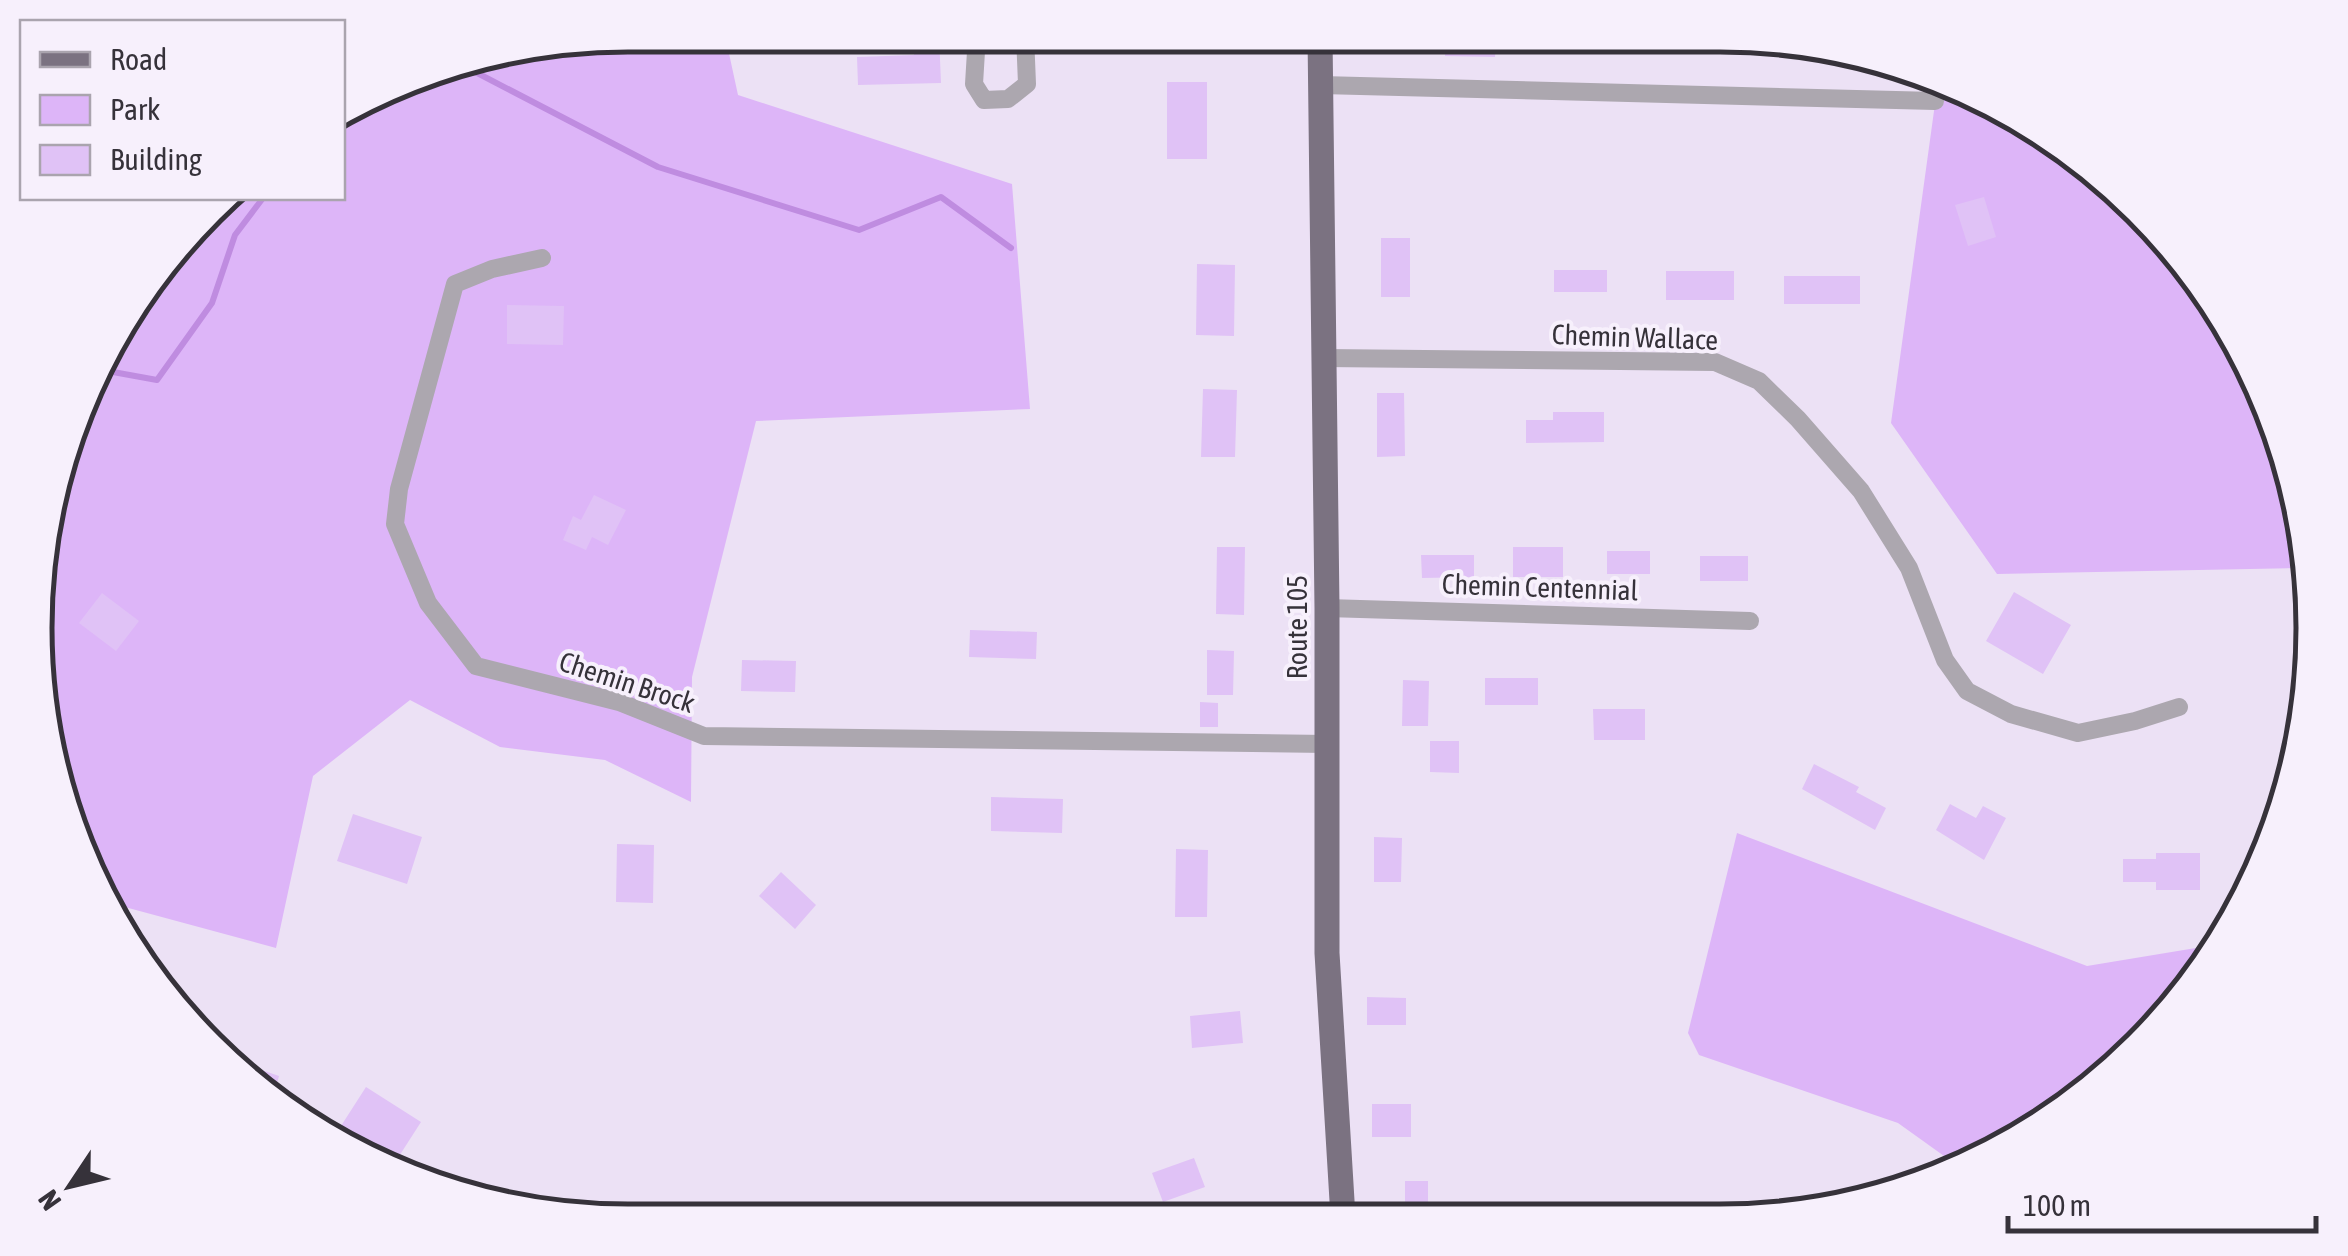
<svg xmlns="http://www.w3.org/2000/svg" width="2348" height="1256" font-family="'Asap Condensed',sans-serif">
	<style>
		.green { fill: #ddb5f8 }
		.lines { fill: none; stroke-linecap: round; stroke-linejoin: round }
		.stream { stroke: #bf8ce0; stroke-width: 6 }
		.building { fill: #e0c2f6 }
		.minor { stroke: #aca7af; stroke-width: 18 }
		.primary { stroke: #7b7281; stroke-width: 25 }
		.labels { text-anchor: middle; stroke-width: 8; stroke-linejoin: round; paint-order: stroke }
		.street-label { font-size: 28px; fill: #36323a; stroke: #f7f0fc }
		.rim { fill: none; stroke: #36323a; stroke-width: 5 }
	</style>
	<rect width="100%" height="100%" fill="#ece1f5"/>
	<!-- green -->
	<path class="green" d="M628,35h97l13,60 274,89 18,225 -274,12 -64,256 -1,125 -86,-42 -105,-13 -90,-47 -97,76 -37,172 -166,-45 -30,-48 -44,-188 19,-192 80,-176 95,-101h112l1,-81 94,-50z
		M1938,82l78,32 174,153 103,207 6,94 -302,6 -106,-151z
		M1737,833l350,133 133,-22 -55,75 -115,102 -92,45 -60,-43 -199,-68 -11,-22z"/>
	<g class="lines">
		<!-- stream -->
		<path class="stream" d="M458,63l200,104 201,63 82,-33 70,51
			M435,68l3,-2
			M342,119l10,-7
			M102,370l55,10 55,-77 23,-68 28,-37"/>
	</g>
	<!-- building -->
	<path class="building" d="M913,35h26l2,48 -83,2 -1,-28 57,-2z
		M1445,36h51l-1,21 -50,-1z
		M1167,82h40v77h-40z
		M1984,197l12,40 -28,9 -13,-41z
		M1381,238h29v59h-29z
		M1197,264l38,1 -1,71 -38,-1z
		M1554,270h53v22h-53z
		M1666,271h68v29h-68z
		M1784,276h76v28h-76z
		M507,305l57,1 -1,39 -56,-1z
		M1203,389l34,1 -2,67h-34z
		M1377,393h27l1,63 -28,1z
		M1553,412h51v30l-78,1v-23h27z
		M594,495l32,15 -18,35 -16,-8 -6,13 -23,-10 10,-24 8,4z
		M1217,547h28l-1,68 -28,-1z
		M1513,547h50v30h-50z
		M1607,551h43v23h-43z
		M1421,555h53v22l-52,1z
		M1700,556h48v25h-48z
		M2014,592l57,33 -28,49 -57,-33z
		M102,593l37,28 -23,30 -37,-28z
		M970,630l67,2 -1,27 -67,-2z
		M1207,650l27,1 -1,44h-26z
		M742,660l54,1 -1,31 -54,-1z
		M1485,678h53v27h-53z
		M1403,680l26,1 -1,45h-26z
		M1200,702l18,1v24h-18z
		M1593,709h52v31h-51z
		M1430,741h29v32l-29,-1z
		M1814,764l45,23 -3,5 30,16 -11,22 -73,-41z
		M991,797l72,2 -1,34 -71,-2z
		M1950,804l26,14 7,-12 23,12 -22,42 -48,-30z
		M353,814l69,23 -15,47 -70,-23z
		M1374,837l28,1 -1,44h-27z
		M617,844l37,1 -1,58 -37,-1z
		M1176,849l32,1 -1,67h-32z
		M2156,853h44v37h-44v-8h-33v-23h33z
		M781,872l35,33 -21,24 -36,-33z
		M1367,997l39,1v27h-39z
		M1240,1011l3,32 -51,5 -2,-32z
		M236,1061l43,15 -5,18 -39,-32z
		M366,1087l55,35 -27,42 -55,-35z
		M1372,1104h39v33h-39z
		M1194,1158l11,29 -42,15 -11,-29z
		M1405,1181h23v36h-23z"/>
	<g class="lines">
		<!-- minor -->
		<path class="minor" d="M977,35l-3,49 10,16 24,-1 19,-15 -2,-49
			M1321,85l614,16
			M542,258l-50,11 -37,15 -56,205 -4,35 33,79 48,63 143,36 85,34 623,8
			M1324,358l391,4 44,19 39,38 63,72 48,77 36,92 22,31 44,23 67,19 57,-12 44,-14
			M1327,608l423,13"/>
		<!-- primary -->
		<path class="primary" d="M1320,36l7,572v345l16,264"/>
	</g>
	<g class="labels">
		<!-- street labels -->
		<g class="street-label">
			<text transform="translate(1635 337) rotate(2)" y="10">Chemin Wallace</text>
			<text transform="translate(1540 587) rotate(2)" y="10">Chemin Centennial</text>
			<text transform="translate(1297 627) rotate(-90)" y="10">Route 105</text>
			<text transform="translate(627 682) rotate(18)" y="10">Chemin Brock</text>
		</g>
	</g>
	<!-- crop -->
	<path d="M0 0H2348V1256H0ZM628 52H1720A576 576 0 0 1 2296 628V628A576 576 0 0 1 1720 1204H628A576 576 0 0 1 52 628V628A576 576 0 0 1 628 52Z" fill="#f7f0fc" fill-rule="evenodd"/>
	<path class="rim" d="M628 52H1720A576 576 0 0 1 2296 628V628A576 576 0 0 1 1720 1204H628A576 576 0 0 1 52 628V628A576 576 0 0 1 628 52Z"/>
	<!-- legend -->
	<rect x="20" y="20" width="325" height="180" fill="#f7f0fc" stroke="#aaa4ae" stroke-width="2.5"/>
	<rect x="40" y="52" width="50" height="15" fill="#7b7281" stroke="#aaa4ae" stroke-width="2.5"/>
	<text x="110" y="70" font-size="30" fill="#36323a">Road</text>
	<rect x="40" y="95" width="50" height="30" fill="#ddb5f8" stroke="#aaa4ae" stroke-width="2.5"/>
	<text x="110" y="120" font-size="30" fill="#36323a">Park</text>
	<rect x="40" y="145" width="50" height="30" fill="#e0c2f6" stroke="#aaa4ae" stroke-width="2.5"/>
	<text x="110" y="170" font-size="30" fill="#36323a">Building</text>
	<!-- north arrow -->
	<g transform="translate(70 1186) rotate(235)" stroke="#f7f0fc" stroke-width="8" paint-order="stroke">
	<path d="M0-8L18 38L0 25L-18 38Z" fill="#36323a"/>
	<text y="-15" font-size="28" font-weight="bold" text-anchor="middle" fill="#36323a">N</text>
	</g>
	<!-- scale -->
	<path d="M2008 1216v15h308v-15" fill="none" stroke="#36323a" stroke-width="5"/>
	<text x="2023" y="1216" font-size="30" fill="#36323a" stroke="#f7f0fc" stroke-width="8" paint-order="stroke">100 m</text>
</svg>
